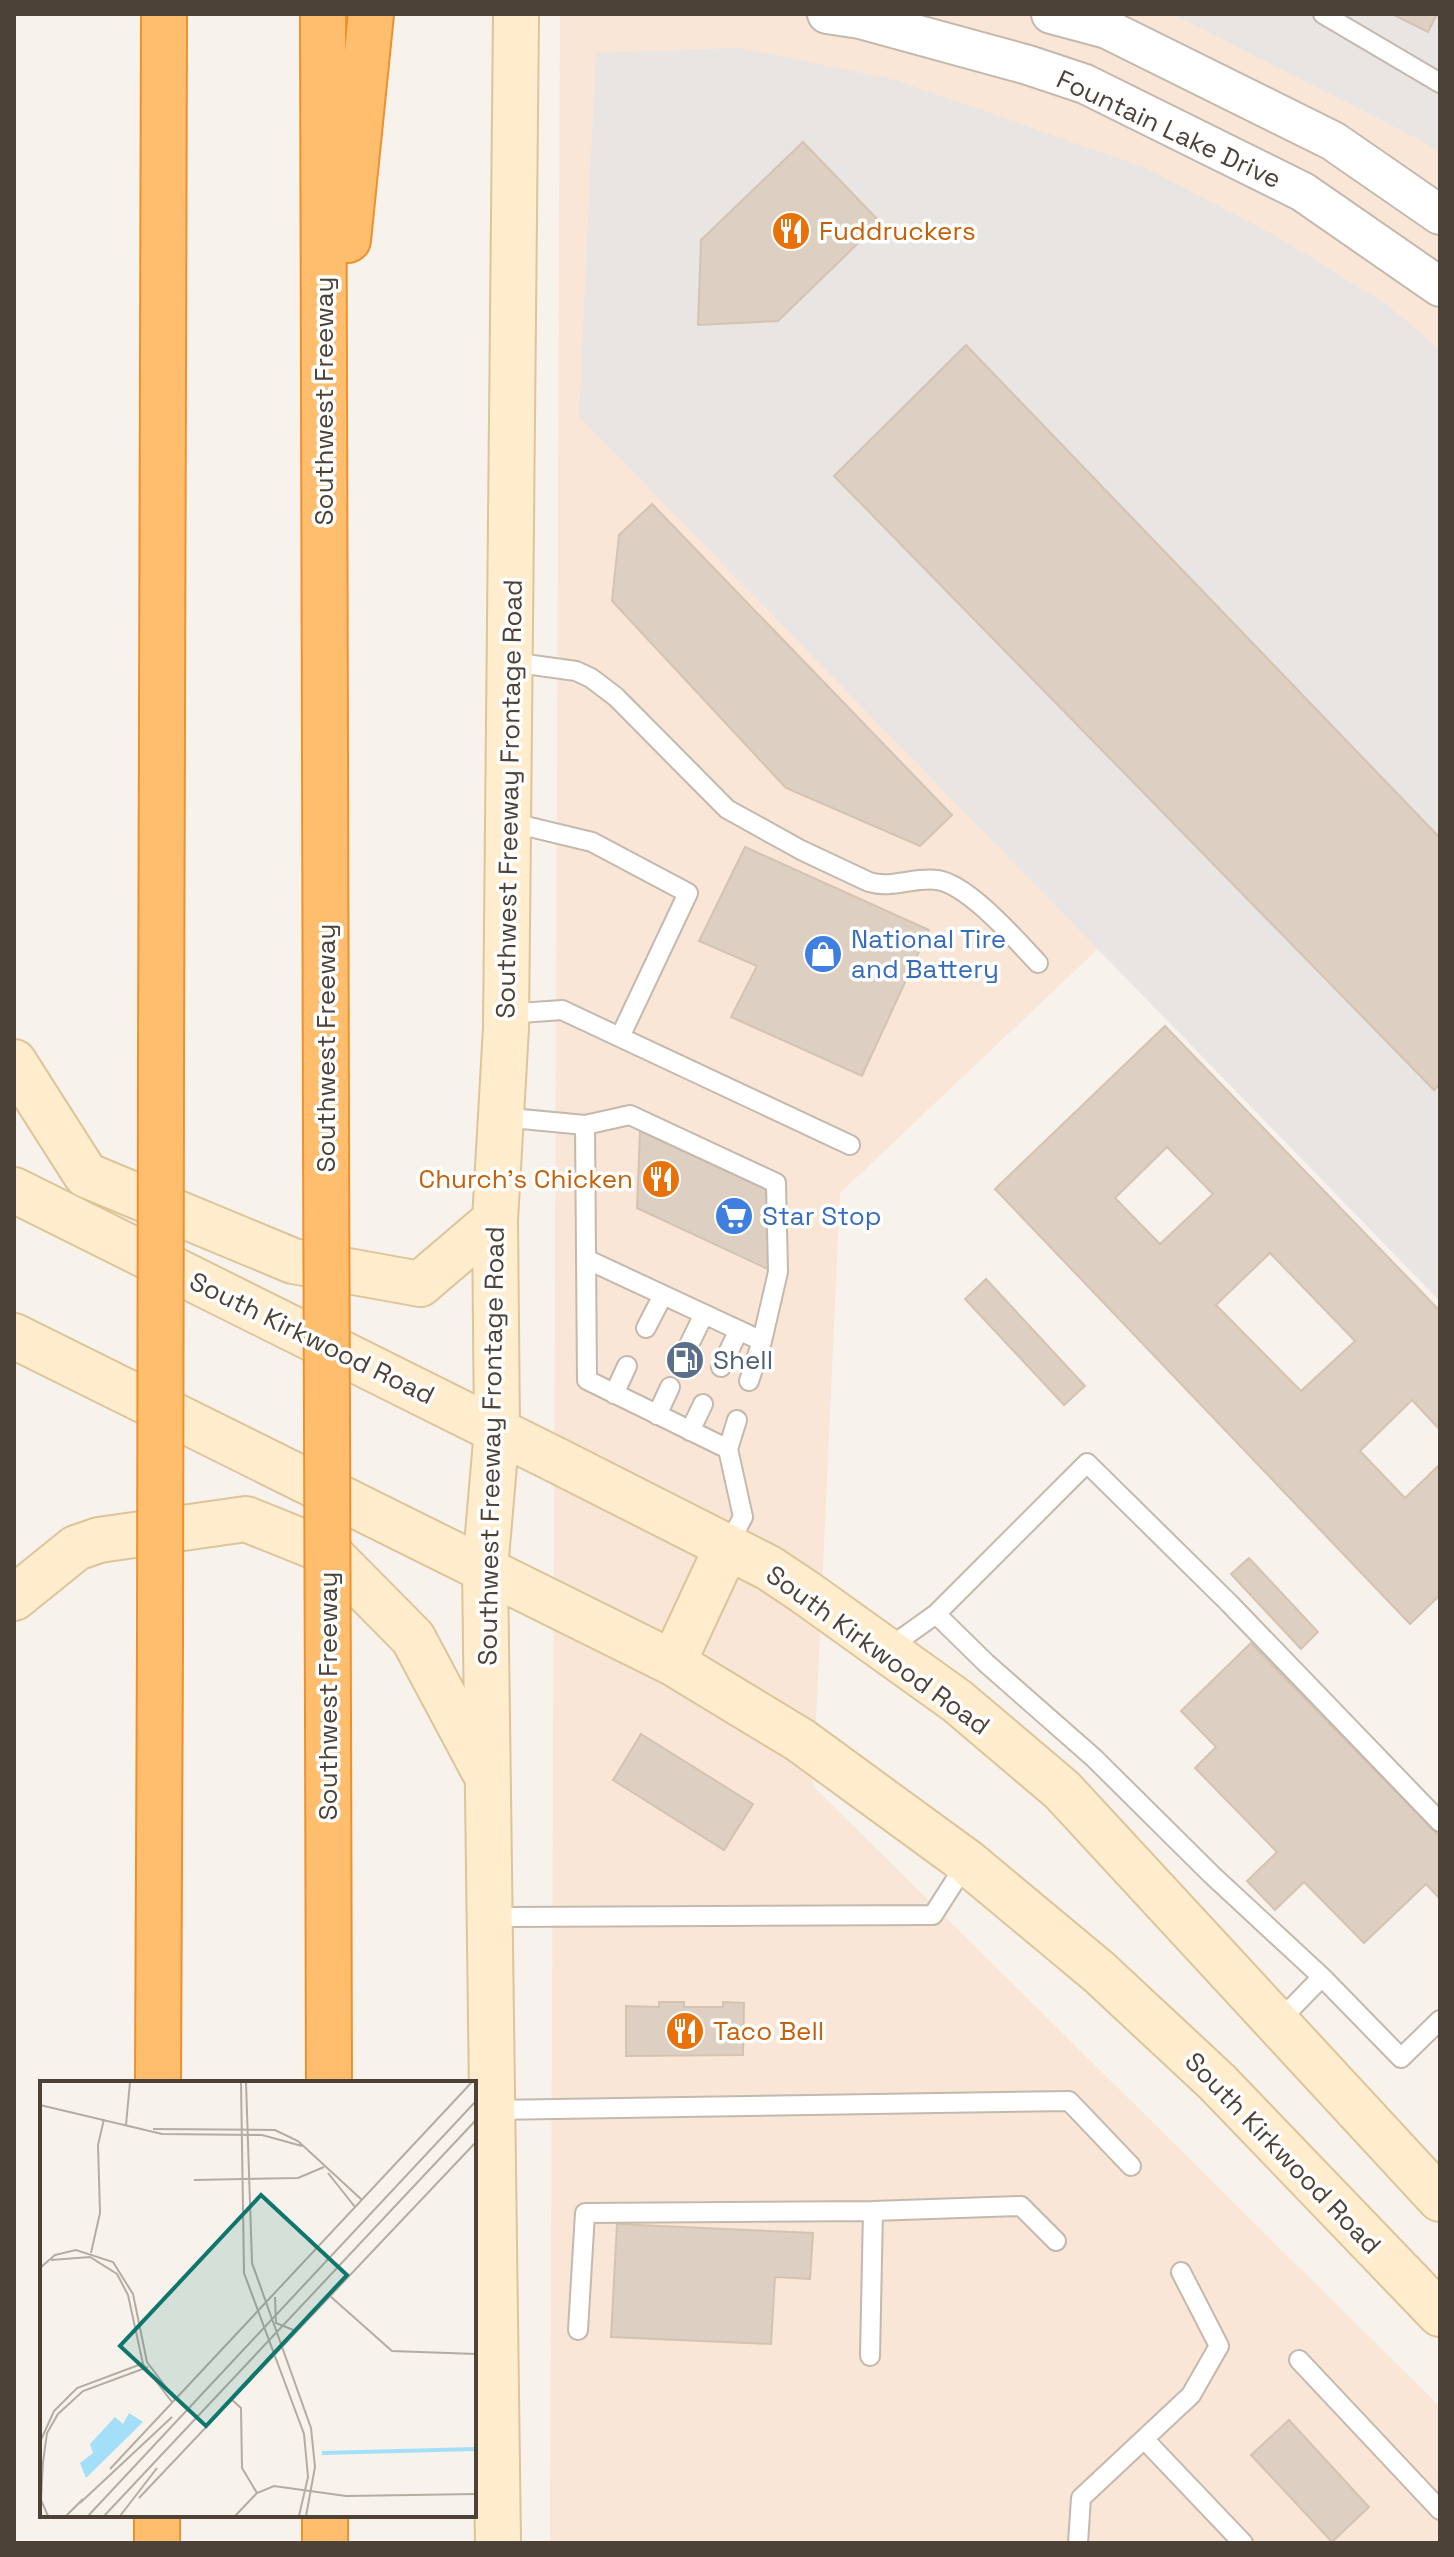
<svg xmlns="http://www.w3.org/2000/svg" width="1454" height="2557" font-family="'Space Grotesk',sans-serif">
	<style>
		.commercial { fill: #f9e6d6 }
		.parking { fill: #e8e5e3; fill-rule: evenodd }
		.building { fill: #ddcfc2; stroke: #d5c3b2; stroke-width: 2; fill-rule: evenodd }
		.lines { fill: none; stroke-linecap: round; stroke-linejoin: round }
		.service-casing { stroke: #c4b9ac; stroke-width: 22 }
		.minor-casing { stroke: #c4b9ac; stroke-width: 42 }
		.secondary-casing { stroke: #dec499; stroke-width: 48 }
		.motorway-casing { stroke: #ed912f; stroke-width: 48 }
		.service { stroke: #fff; stroke-width: 18 }
		.minor { stroke: #fff; stroke-width: 38 }
		.secondary { stroke: #ffedcd; stroke-width: 44 }
		.motorway { stroke: #ffbe6e; stroke-width: 44 }
		.motorway-bridge-casing { stroke: #ed912f; stroke-width: 48; stroke-linecap: butt }
		.motorway-bridge { stroke: #ffbe6e; stroke-width: 44 }
		.labels { text-anchor: middle; stroke-width: 7; stroke-linejoin: round; paint-order: stroke }
		.street-label { font-size: 26px; fill: #4c4238; stroke: #fff }
		.food-label { font-size: 26px; fill: #c56008; stroke: #fff; text-anchor: start }
		.shop-label { font-size: 26px; fill: #366cbe; stroke: #fff; text-anchor: start }
		.service-label { font-size: 26px; fill: #4e5e75; stroke: #fff; text-anchor: start }
		.inset-river { fill: none; stroke: #a3dff8; stroke-width: 4 }
		.inset-road { fill: none; stroke: #b3aca3; stroke-width: 2 }
		.view { fill: #0f766e; fill-opacity: 0.15; stroke: #0f766e; stroke-width: 4 }
		.inset-edge { fill: none; stroke: #4c4238; stroke-width: 4 }
	</style>
	<rect width="100%" height="100%" fill="#f7f2eb"/>
	<!-- commercial -->
	<path class="commercial" d="M560,14h880v1288l-339,-356 -261,247 -27,593 627,621v136h-890z"/>
	<!-- parking -->
	<path class="parking" d="M1173,14h267v141l-14,-12z
		M739,48l156,32 251,88 130,68 110,68 54,46v488l-473,-493 -133,131 599,613 7,-5v217l-861,-885 17,-363zM803,143l77,79 -102,99 -79,4z"/>
	<!-- building -->
	<path class="building" d="M1392,14h45l-9,18z
		M803,142l77,80 -102,99 -80,4 3,-85z
		M966,345l474,493v246l-6,6 -600,-614z
		M652,504l300,311 -32,31 -134,-58 -174,-187 7,-66z
		M745,847l184,83 -67,146 -131,-59 26,-51 -58,-25z
		M1165,1026l275,285v119l-28,-30 -52,51 45,47 35,-34v131l-30,29 -415,-435zM1167,1147l46,47 -53,50 -45,-46zM1270,1253l85,88 -54,50 -85,-86z
		M640,1131l131,61 1,79 -135,-63z
		M986,1279l99,107 -21,19 -99,-106z
		M1249,1558l69,74 -17,17 -70,-75z
		M1251,1643l189,194v62l-14,-15 -62,59 -60,-61 -29,28 -28,-29 30,-29 -82,-84 21,-21 -35,-36z
		M641,1734l112,70 -29,46 -111,-70z
		M659,2002h25v5h39v-5l21,1 -1,52 -117,1v-50l33,1z
		M617,2224l196,9 -3,46 -35,-2 -4,67 -160,-7z
		M1289,2420l80,87 -37,35 -81,-87z"/>
	<g class="lines">
		<defs>
			<path id="service" d="M1323,14l117,69
				M511,662l65,9 15,7 25,19 111,112 74,41 68,32c22,7 45,-5 68,-2 31,4 79,60 101,83
				M509,822l83,20 96,51 -68,144
				M506,1014l56,-4 288,135
				M501,1117l84,8 2,255 141,69 15,68 -16,30
				M585,1125l45,-10 146,68 2,89 -16,69
				M586,1259l176,82 -13,40
				M646,1328l17,-33
				M687,1349l17,-35
				M721,1367l18,-37
				M614,1394l13,-28
				M657,1415l13,-28
				M690,1431l13,-27
				M728,1449l9,-29
				M936,1614l50,49 108,95 118,117 110,102
				M887,1649l49,-35 151,-151 142,140 211,219
				M489,1917l444,-2 34,-53
				M1277,2023l45,-46 79,81 39,-38
				M492,2110l577,-9 62,65
				M578,2330l7,-117 288,-2
				M870,2356l3,-145 148,-5 35,35
				M1299,2360l141,150
				M1144,2439l47,-44 28,-49 -38,-74
				M1078,2543l3,-45 63,-59 99,104"/>
			<path id="minor" d="M827,14l33,5 168,46 57,19 218,108 137,95
				M1051,14l56,15 226,112 107,74"/>
			<path id="secondary" d="M14,1062l72,113 207,86 127,23 75,-64
				M14,1190l542,270 213,108 36,24 152,109 105,89 378,409
				M14,1336l659,327 127,77 167,122 132,110 118,110 223,232
				M14,1598l62,-50 23,-8 147,-21 82,33 85,86 71,133
				M673,1663l54,-116
				M498,2543l-13,-974 12,-139 -2,-210 11,-192 10,-1014"/>
			<path id="motorway" d="M323,14l3,1115
				M348,240l23,-226
				M161,1068l3,-1054
				M328,1718l1,365
				M158,2083l2,-440
				M157,2543v-28
				M325,2543v-28"/>
		</defs>
		<!-- service casing -->
		<use href="#service" class="service-casing"/>
		<!-- minor casing -->
		<use href="#minor" class="minor-casing"/>
		<!-- secondary casing -->
		<use href="#secondary" class="secondary-casing"/>
		<!-- motorway casing -->
		<use href="#motorway" class="motorway-casing"/>
		<!-- service -->
		<use href="#service" class="service"/>
		<!-- minor -->
		<use href="#minor" class="minor"/>
		<!-- secondary -->
		<use href="#secondary" class="secondary"/>
		<!-- motorway -->
		<use href="#motorway" class="motorway"/>
		<defs>
			<path id="motorway-bridge" d="M326,1129l2,589
				M160,1643l1,-575"/>
		</defs>
		<!-- motorway-bridge casing -->
		<use href="#motorway-bridge" class="motorway-bridge-casing"/>
		<!-- motorway-bridge -->
		<use href="#motorway-bridge" class="motorway-bridge"/>
	</g>
	<!-- icons -->
	<defs>
		<symbol id="restaurant-disc" viewBox="-11 -11 22 22"><circle r="9.5" fill="#e8710a" stroke="#fff"/><path d="M-5-6h1v4h1v-4h1v4h1v-4h1v5L-1.5 .5V6h-2V.5L-5-1ZM5-6V6H3V1.5H1.5Q1.5-4 5-6Z" fill="#fff"/></symbol>
		<symbol id="shop-disc" viewBox="-11 -11 22 22"><circle r="9.5" fill="#3f7fe0" stroke="#fff"/><path d="M-5-2.5h2.3a2.7 3.5 0 0 1 5.4 0H5L5.5 6h-11ZM-1.5-2.5h3a1.5 2.3 0 0 0-3 0Z" fill="#fff"/></symbol>
		<symbol id="supermarket-disc" viewBox="-11 -11 22 22"><circle r="9.5" fill="#3f7fe0" stroke="#fff"/><path d="M-6-5.5h2.5l.6 2H6L4.5 2H-2.5L-4.4-4H-6ZM-1.5 3.2a1.3 1.3 0 1 0 .1 0ZM3 3.2a1.3 1.3 0 1 0 .1 0Z" fill="#fff"/></symbol>
		<symbol id="fuel-disc" viewBox="-11 -11 22 22"><circle r="9.5" fill="#5c6f8a" stroke="#fff"/><path d="M-5.5-6h7V0h2V4h1.3V-2.5L3-4.5l.8-.8L6-3V5H2.5V1h-1V6h-7ZM-4.2-4.7v3.2H.2V-4.7Z" fill="#fff"/></symbol>
	</defs>
	<g fill-rule="evenodd">
		<use href="#restaurant-disc" x="769" y="209" width="44" height="44"/>
		<use href="#shop-disc" x="801" y="932" width="44" height="44"/>
		<use href="#restaurant-disc" x="639" y="1157" width="44" height="44"/>
		<use href="#supermarket-disc" x="712" y="1194" width="44" height="44"/>
		<use href="#fuel-disc" x="663" y="1338" width="44" height="44"/>
		<use href="#restaurant-disc" x="663" y="2009" width="44" height="44"/>
	</g>
	<g class="labels">
		<!-- street labels -->
		<g class="street-label">
			<text transform="translate(1169 129) rotate(25)" y="9">Fountain Lake Drive</text>
			<text transform="translate(324 401) rotate(-90)" y="9">Southwest Freeway</text>
			<text transform="translate(509 799) rotate(-89)" y="9">Southwest Freeway Frontage Road</text>
			<text transform="translate(326 1048) rotate(-90)" y="9">Southwest Freeway</text>
			<text transform="translate(312 1338) rotate(26)" y="9">South Kirkwood Road</text>
			<text transform="translate(491 1446) rotate(-89)" y="9">Southwest Freeway Frontage Road</text>
			<text transform="translate(878 1650) rotate(36)" y="9">South Kirkwood Road</text>
			<text transform="translate(328 1696) rotate(-90)" y="9">Southwest Freeway</text>
			<text transform="translate(1283 2153) rotate(46)" y="9">South Kirkwood Road</text>
		</g>
		<!-- food labels -->
		<g class="food-label">
			<text x="819" y="240">Fuddruckers</text>
			<text x="633" y="1188" text-anchor="end">Church's Chicken</text>
			<text x="713" y="2040">Taco Bell</text>
		</g>
		<!-- shop labels -->
		<g class="shop-label">
			<text x="851" y="948">National Tire<tspan x="851" dy="30">and Battery</tspan></text>
			<text x="762" y="1225">Star Stop</text>
		</g>
		<!-- service labels -->
		<g class="service-label">
			<text x="713" y="1369">Shell</text>
		</g>
	</g>
	<!-- overview -->
	<g transform="translate(40 2081)">
		<rect width="436" height="436" fill="#f7f2eb"/>
		<path d="M89,332l14,9 -57,56 -6,-15 13,-10 -3,-9 25,-27 8,7z" fill="#a3dff8"/>
		<path class="inset-river" d="M282,372l154,-4"/>
		<path class="inset-road" d="M201,1l3,191 60,161 4,43 -9,39M206,1l6,181 59,165 4,39 -9,49M0,24l122,29 100,1 40,11M86,44l4,-43M113,48l122,1 23,11 64,59M288,92l27,34M154,99l104,-2 26,-11M51,172l9,-40 -2,-68 6,-26M11,179l39,-3 27,17 11,21 15,69 29,38M0,187l15,-13 21,-5 37,12 20,32 14,68 28,37M290,215l62,55 84,3M235,216l1,26 20,8M191,318l10,9 1,60 15,25M0,361l14,-31 23,-23 67,-25M70,388l362,-387M99,417l337,-356M40,422l92,-86M8,435l-7,-16 2,-38 4,-29 11,-19 25,-23 65,-24M26,435l17,-17M48,435l388,-415M64,435l372,-396M80,435l37,-48M195,435l22,-23 17,-7 72,10 130,-2"/>
		<path class="view" d="M221,114l86,80 -141,151 -86,-80z"/>
		<rect width="436" height="436" class="inset-edge"/>
	</g>
	<!-- border -->
	<rect width="1454" height="2557" fill="none" stroke="#4c4238" stroke-width="32"/>
</svg>
